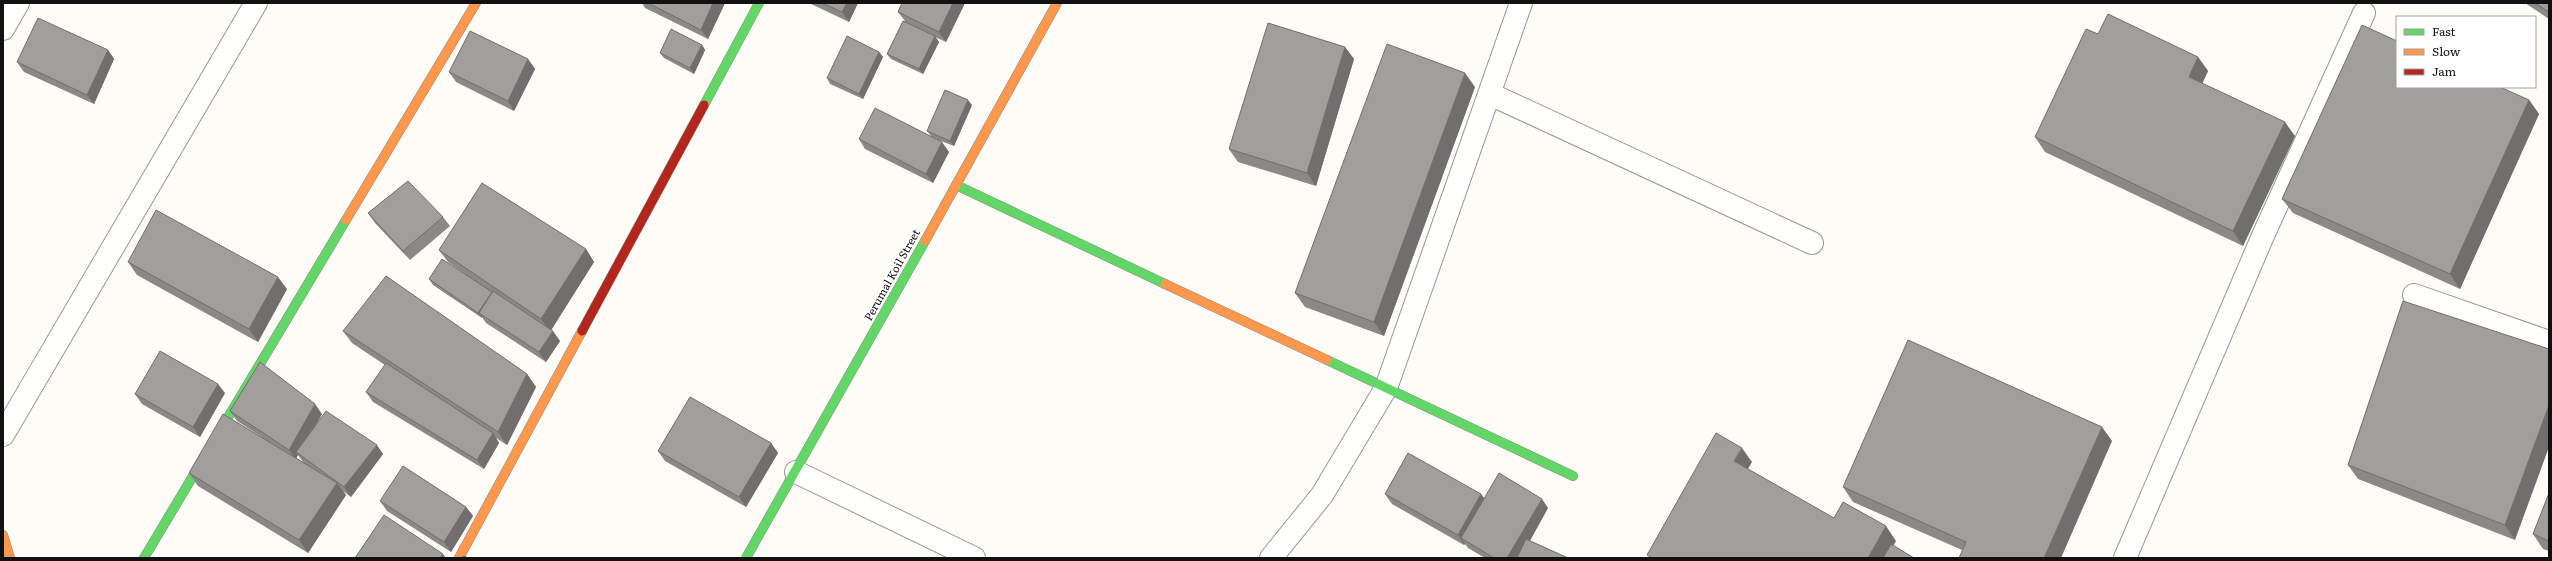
<svg xmlns="http://www.w3.org/2000/svg" width="2552" height="561" font-family="Literata,serif">
	<style>
		.lines { fill: none; stroke-linecap: round; stroke-linejoin: round }
		.lane-casing { stroke: #979795; stroke-width: 24 }
		.street-casing { stroke: #979795; stroke-width: 24 }
		.fast-casing { stroke: #8e8d8b; stroke-width: 10 }
		.slow-casing { stroke: #8e8d8b; stroke-width: 10 }
		.jam-casing { stroke: #8e8d8b; stroke-width: 10 }
		.lane { stroke: #fffffe; stroke-width: 22 }
		.street { stroke: #fffffe; stroke-width: 22 }
		.fast { stroke: #63d668; stroke-width: 9 }
		.slow { stroke: #ff974d; stroke-width: 9 }
		.jam { stroke: #b3261e; stroke-width: 9 }
		.wall { fill: #8a8986; fill-rule: evenodd }
		.shaded-wall { fill: #716f6d }
		.building { fill: #a19f9c; stroke: #716f6d }
		.labels { text-anchor: middle; stroke-width: 4; stroke-linejoin: round; paint-order: stroke }
		.street-label { font-size: 11px; fill: #111; stroke: #fff }
	</style>
	<rect width="100%" height="100%" fill="#fdfcf7"/>
	<g class="lines">
		<defs>
			<path id="lane" d="M1490,94l322,149"/>
			<path id="street" d="M3,29l15,-26
				M2414,295l135,47
				M3,435l253,-432
				M796,472l178,86
				M1271,558l51,-63 64,-107 135,-385
				M2125,558l137,-320 102,-225"/>
			<path id="fast" d="M704,105l55,-102
				M956,185l209,99
				M1327,360l246,116
				M144,558l202,-338
				M746,558l179,-317"/>
			<path id="slow" d="M346,220l130,-217
				M925,241l132,-238
				M1165,284l162,76
				M3,535l7,23
				M459,558l123,-227"/>
			<path id="jam" d="M582,331l122,-226"/>
		</defs>
		<!-- lane casing -->
		<use href="#lane" class="lane-casing"/>
		<!-- street casing -->
		<use href="#street" class="street-casing"/>
		<!-- fast casing -->
		<use href="#fast" class="fast-casing"/>
		<!-- slow casing -->
		<use href="#slow" class="slow-casing"/>
		<!-- jam casing -->
		<use href="#jam" class="jam-casing"/>
		<!-- lane -->
		<use href="#lane" class="lane"/>
		<!-- street -->
		<use href="#street" class="street"/>
		<!-- fast -->
		<use href="#fast" class="fast"/>
		<!-- slow -->
		<use href="#slow" class="slow"/>
		<!-- jam -->
		<use href="#jam" class="jam"/>
	</g>
	<!-- wall -->
	<path class="wall" d="M642,3h83l-17,36 -63,-31z
		M809,3h49l-9,19z
		M965,3l-19,39 -11,-5 4,5 -16,32 -32,-15 -4,-5 18,-33 -7,-9z
		M2525,3h24v16z
		M2098,34l100,23 10,14 -6,12 93,53 -52,110 -198,-94 -10,-15z
		M702,45l3,5 -11,24 -30,-16 -4,-5z
		M1345,47l9,12 -38,127 -78,-24 -9,-13z
		M108,50l6,9 -20,45 -70,-32 -7,-10z
		M879,52l4,5 -20,42 -33,-15 -3,-6z
		M528,59l7,10 -21,42 -58,-29 -7,-10z
		M1475,87l-91,249 -79,-29 -10,-14z
		M2529,100l10,14 -79,175 -167,-76 -11,-14z
		M972,105l-18,41 -21,-8 16,14 -16,31 -68,-34 -6,-10 72,-3 -4,-5z
		M368,213l75,4 7,9 -40,34 -35,-37z
		M586,249l8,13 -43,68 9,11 -14,21 -60,-39 -4,-6v1l-49,-33 -4,-6 63,14 -44,-31 -9,-12z
		M128,262l159,27 -29,53 -121,-67z
		M2403,301l112,239 -157,-61 -10,-14z
		M343,331l184,43 9,13 -29,58 -11,-7 3,5 -15,26 -111,-67 -7,-10 19,-27 -33,-22z
		M225,393l-25,44 -58,-33 -7,-10z
		M230,411l92,3 -6,11 67,29 -32,43 -8,-6 3,4 -38,58 -110,-67 -9,-13 73,-36 -25,-16zM298,455l5,7 -7,-4z
		M2112,441l-150,109 -109,-48 -10,-15z
		M771,443l7,10 -32,54 -81,-46 -7,-10z
		M2549,493v58l-6,-2 -10,-15z
		M1385,494l99,4 64,10 -18,33 38,17h-83l-17,-10 -3,-4 -1,1 -72,-41z
		M380,501l86,6 7,9 -22,36 -64,-41z"/>
	<!-- shaded-wall -->
	<path class="shaded-wall" d="M713,3h12l-17,36 -7,-9z
		M847,3h11l-9,19 -7,-10z
		M953,3h12l-19,39 -7,-10z
		M935,36l4,6 -16,32 -4,-5z
		M702,45l3,5 -11,24 -4,-6z
		M1345,47l9,12 -38,127 -9,-13z
		M108,50l6,9 -20,45 -7,-9z
		M879,52l4,5 -20,42 -4,-5z
		M2198,57l10,14 -9,20 -10,-14z
		M528,59l7,10 -21,42 -6,-10z
		M1465,73l10,14 -91,249 -10,-14z
		M968,100l4,5 -18,41 -4,-5z
		M2529,100l10,14 -79,175 -10,-15z
		M2285,122l10,14 -52,110 -10,-15z
		M942,142l7,10 -16,31 -7,-9z
		M586,249l8,13 -44,70 -9,-13z
		M278,277l9,12 -29,53 -9,-13z
		M492,292l-9,24 -4,-3 3,4v1l-4,-5z
		M553,331l7,10 -14,21 -7,-10z
		M527,374l9,13 -29,58 -9,-13z
		M218,384l7,9 -25,44 -7,-10z
		M315,404l7,10 -23,40 -3,-2 2,3 -2,4 -7,-9z
		M2549,405v42l-34,93 -10,-15z
		M2102,427l10,14 -51,117h-17z
		M493,433l6,10 -15,26 -7,-9z
		M771,443l7,10 -32,54 -7,-10z
		M377,445l6,9 -32,43 -7,-10z
		M1742,448l10,14 -8,14 -10,-15z
		M337,483l9,12 -38,58 -9,-13z
		M1481,494l7,9 -27,35 4,6 -1,1 -6,-10z
		M1542,499l6,9 -28,50h-13z
		M466,507l7,9 -22,36 -7,-10z
		M1886,526l10,15 -10,17h-18z
		M443,554l3,4h-6z"/>
	<!-- building -->
	<path class="building" d="M648,3h65l-12,27z
		M822,3h25l-5,9z
		M902,3h51l-14,29 -41,-20z
		M2535,3h14v9z
		M2108,14l90,43 -9,20 96,45 -52,109 -198,-94 51,-108 12,5z
		M38,18l70,32 -21,45 -70,-33z
		M903,21l32,15 -16,33 -32,-15z
		M1268,23l77,24 -38,126 -78,-24z
		M2362,25l35,16v46h103l29,13 -79,174 -168,-75z
		M671,29l31,16 -12,23 -30,-15z
		M470,31l58,28 -20,42 -59,-29z
		M847,36l32,16 -20,42 -32,-16z
		M1387,44l78,29 -91,249 -79,-29z
		M945,90l23,10 -18,41 -23,-10z
		M875,108l67,34 -16,32 -67,-35z
		M408,181l35,36 -40,34 -35,-38z
		M482,183l104,66 -45,70 -102,-69z
		M156,210l122,67 -29,52 -121,-67z
		M442,259l50,33 -14,21 -49,-34z
		M386,276l141,98 -29,58 -155,-101z
		M493,291l60,40 -14,21 -60,-39z
		M2403,301l146,48v56l-44,120 -157,-60z
		M1908,340l194,87 -58,131h-85l7,-16 -123,-55z
		M160,351l58,33 -25,43 -58,-33z
		M260,362l55,42 -26,46 -59,-39z
		M386,363l107,70 -16,27 -111,-68z
		M690,397l81,46 -32,54 -81,-46z
		M326,411l51,34 -33,42 -48,-35z
		M223,414l114,69 -38,57 -110,-67z
		M1716,433l26,15 -8,13 100,57 9,-16 43,24 -18,32h-216l-5,-3z
		M1408,453l73,41 -23,41 -73,-41z
		M403,466l63,41 -22,35 -64,-41z
		M1499,473l43,26 -35,59h-13l-33,-20z
		M2549,493v48l-16,-7z
		M384,515l59,39 -3,4h-85z
		M1526,539l42,19h-51z
		M1891,544l23,14h-31z
		M463,556l6,2h-8z"/>
	<g class="labels">
		<!-- street labels -->
		<g class="street-label">
			<text transform="translate(892 275) rotate(-61)" y="4">Perumal Koil Street</text>
		</g>
	</g>
	<!-- border -->
	<rect width="2552" height="561" fill="none" stroke="#111111" stroke-width="8"/>
	<!-- legend -->
	<rect x="2396" y="16" width="140" height="72" fill="#ffffff" stroke="#a0a0a0"/>
	<rect x="2404" y="29" width="20" height="6" fill="#63d668" stroke="#a0a0a0"/>
	<text x="2432" y="36" font-size="12" fill="#111111">Fast</text>
	<rect x="2404" y="49" width="20" height="6" fill="#ff974d" stroke="#a0a0a0"/>
	<text x="2432" y="56" font-size="12" fill="#111111">Slow</text>
	<rect x="2404" y="69" width="20" height="6" fill="#b3261e" stroke="#a0a0a0"/>
	<text x="2432" y="76" font-size="12" fill="#111111">Jam</text>
</svg>
